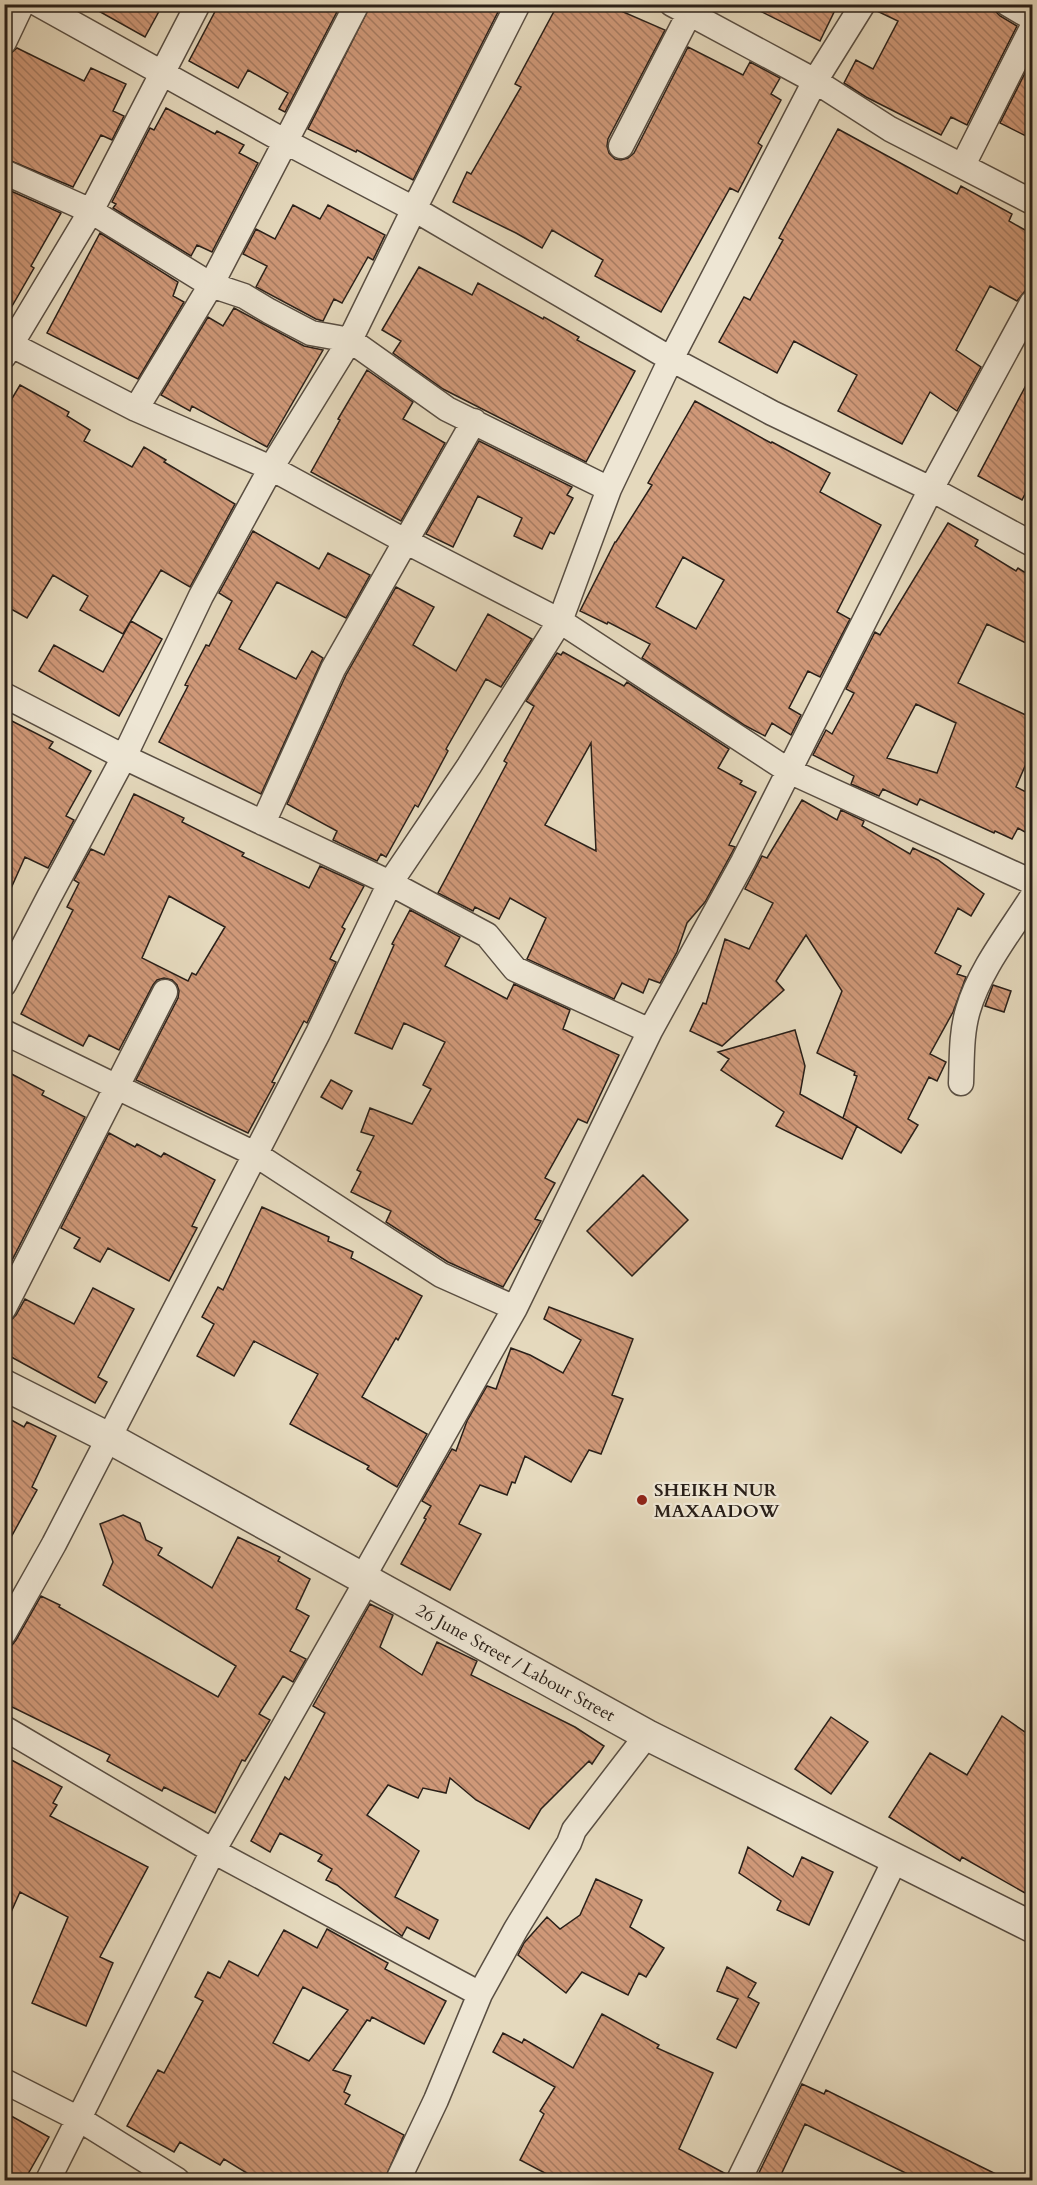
<svg xmlns="http://www.w3.org/2000/svg" width="1037" height="2185" font-family="Cardo,serif">
	<style>
		.building { fill: url(#building-back-hatch); stroke: #2a2019; stroke-width: 1.5; fill-rule: evenodd }
		.lines { fill: none; stroke-linecap: round; stroke-linejoin: round }
		.minor-casing { stroke: #594e42; stroke-width: 27 }
		.tertiary-casing { stroke: #594e42; stroke-width: 33 }
		.minor { stroke: #eee6d4; stroke-width: 24 }
		.tertiary { stroke: #eee6d4; stroke-width: 30 }
		.poi-dot { fill: #8f2418; stroke: #eee6d4; stroke-width: 2 }
		.labels { text-anchor: middle; stroke-width: 4.5; stroke-linejoin: round; paint-order: stroke }
		.poi-label { font-size: 18px; font-weight: bold; fill: #2a2019; stroke: #eee6d4; text-anchor: start }
		.street-label { font-size: 18px; fill: #2a2019; stroke: #eee6d4 }
	</style>
	<defs>
		<pattern id="building-back-hatch" width="6" height="6" patternUnits="userSpaceOnUse" patternTransform="scale(1.5)"><rect width="6" height="6" fill="#cf9878"/><path d="M-1 5l2 2M0 0l6 6M5-1l2 2" fill="none" stroke="#a87c62"/></pattern>
	</defs>
	<rect width="100%" height="100%" fill="#e5d9bd"/>
	<filter id="stains"><feTurbulence type="fractalNoise" baseFrequency=".00333" numOctaves="4"/><feColorMatrix values="0 0 0 0 .2 0 0 0 0 .09 0 0 0 0 .02 0 0 0 .5 -.17"/></filter>
	<radialGradient id="worn" r=".72"><stop offset=".6" stop-color="#630" stop-opacity="0"/><stop offset="1" stop-color="#630" stop-opacity=".3"/></radialGradient>
	<!-- building -->
	<path class="building" d="M86,4h77l-18,33z
		M219,4h122l-56,108 -6,-3 9,-16 -40,-23 -10,18 -49,-27z
		M371,4h131l-89,176 -56,-30 -1,2 -48,-23z
		M558,4h47l60,26 -57,109 -1,7 2,7 6,6 6,1 7,-2 6,-5 54,-106 55,28 7,-13 30,16 -9,16 10,6 -23,43 4,3 -24,46 -8,-4 -69,124 -66,-36 8,-16 -51,-30 -10,18 -26,-15 -63,-31 14,-30 4,2 50,-87 -6,-3z
		M746,4h92l-18,37z
		M877,4h117l1,7 5,5 17,10 -50,99 -16,-8 -10,18 -75,-38 -22,-14 12,-23 17,9 25,-48 -23,-11z
		M17,48l67,33 7,-13 35,16 -13,27 11,5 -12,24 -11,-5 -28,52 -69,-29v-92l6,-12z
		M1032,59v80l-32,-16z
		M166,108l49,26 2,-3 27,14 -5,8 19,10 -46,89 -15,-7 -6,11 -78,-48 3,-4 -4,-2 38,-74 4,2z
		M838,129l119,65 4,-8 51,28 -3,7 23,13v43l-7,14 -8,10 -27,-15 -34,64 25,17 -24,44 -27,-19 -28,52 -64,-33 19,-36 -63,-34 -17,32 -58,-31 25,-45 6,3 33,-60 -4,-2z
		M4,188l57,25 -30,53 3,2 -30,52z
		M293,205l27,14 8,-14 57,30 -12,25 -5,-3 -26,46 -8,-4 -11,22 -7,-2 -60,-32 11,-21 -24,-12 13,-25 19,10z
		M100,233l78,49 -5,14 11,6 -46,77 -91,-46z
		M419,267l53,28 6,-12 65,36 1,-2 35,20 -2,3 58,31 -49,91 -143,-73 -50,-36 8,-12 -19,-11z
		M234,308l70,38 19,4 -56,97 -75,-41 -2,5 -29,-16 47,-78 15,9z
		M367,370l46,32 -10,17 42,24 -44,78 -90,-49 29,-52 -2,-1z
		M1032,374v106l-10,20 -44,-24z
		M20,385l49,27 -2,4 23,14 -6,11 48,26 12,-20 22,13 -2,2 71,42 -45,83 -29,-17 -38,64 -43,-24 8,-14 -35,-21 -26,43 -23,-13v-193z
		M695,401l76,42 1,-1 58,31 -10,19 61,33 -44,87 13,7 -30,58 -12,-6 -19,37 12,7 -10,20 -19,-12 -7,13 -21,-11 -102,-67 8,-14 -42,-22 -1,2 -27,-13 35,-69h1l36,-57 -4,-2zM683,557l41,23 -28,49 -40,-22z
		M479,441l93,46 -5,8 6,3 -19,36 -4,-2 -8,17 -28,-13 8,-18 -44,-22 -25,51 -27,-13z
		M948,523l30,17 -3,6 41,25 2,-3 14,9v69l-45,-22 -29,59 74,35v32l-16,37 16,8v41l-14,-8 -6,11 -17,-8 -1,2 -74,-34 -3,6 -34,-16 -4,7 -28,-12 3,-8 -41,-21 13,-25 6,4 22,-41 -8,-4 29,-57 5,3zM916,704l40,19 -19,50 -50,-15z
		M253,531l66,38 9,-16 42,22 -24,43 -69,-36 -38,67 57,30 16,-28 11,7 -62,136 -102,-52 29,-56 -3,-1 21,-40 3,1 23,-45 -13,-8z
		M396,587l38,20 -21,38 43,26 32,-57 44,25 -31,48 -15,-8 -40,70 2,2 -30,56 -3,-2 -29,52 -5,-3 -4,7 -44,-21 4,-9 -50,-27 59,-129z
		M131,621l31,18 -43,77 -80,-45 15,-26 49,27z
		M563,652l61,34 3,-4 102,67 -11,19 24,13 -2,3 16,8 -27,53 6,2 -30,55 -18,21 -10,29 -17,31 -11,-4 -6,14 -21,-10 -8,16 -87,-40 19,-41 -36,-20 -11,21 -24,-12 -2,4 -35,-18 69,-130 -3,-2 30,-55 -8,-5 31,-48 4,2zM591,743l5,108 -51,-26z
		M4,717l49,25 -4,6 42,23 -25,45 8,4 -26,48 -23,-11 -21,47z
		M134,794l50,24 -2,4 62,31 -2,3 67,32 11,-22 44,20 -22,41 3,2 -15,30 6,3 -29,61 -3,-2 -32,61 3,1 -27,50 -112,-53 42,-82 1,-7 -2,-6 -5,-5 -8,-2 -7,2 -4,5 -34,65 -30,-15 -6,11 -62,-32 52,-104 -6,-3 12,-24 -5,-3 17,-31 13,6zM169,896l56,31 -29,48 -4,-2 -4,8 -46,-23z
		M802,800l35,20 4,-10 23,11 -2,5 48,28 3,-6 25,12 46,34 -13,22 -13,-8 -23,45 26,13 -4,8 9,3 -13,35 -23,42 16,8 -9,19 -8,-4 -21,42 10,6 -17,28 -58,-35 14,-42 -3,-1 1,-3 -38,-19 25,-62 -36,-56 -30,46 8,9 -62,56 -32,-15 13,-28 3,1 19,-65 24,10 24,-46 -28,-14 17,-33 5,2z
		M410,910l50,27 -15,29 62,33 7,-15 56,26 -7,19 56,26 -32,68 -9,-4 -33,59 10,5 -20,36 6,2 -38,66 -55,-25 -62,-40 5,-11 -40,-19 10,-20 -4,-2 17,-34 -13,-4 9,-24 42,16 19,-35 -8,-4 22,-43 -41,-19 -12,26 -37,-16 39,-88 -2,-1z
		M993,985l18,6 -7,21 -19,-6z
		M795,1030l10,36 -5,28 57,32 -15,33 -66,-33 8,-14 -63,-42 8,-11 -11,-7z
		M4,1070l40,21 -2,4 43,22 -81,159z
		M331,1080l21,11 -10,18 -21,-12z
		M109,1133l26,14 2,-3 24,13 3,-4 51,27 -23,46 5,2 -28,53 -61,-33 -8,14 -26,-14 6,-10 -19,-10z
		M643,1175l45,45 -56,56 -45,-45z
		M262,1207l67,30 -1,4 25,11 -2,6 71,38 -24,44 -2,-2 -34,59 65,37 -30,53 -30,-18 2,-3 -79,-42 28,-50 -64,-33 -20,35 -37,-20 17,-32 -12,-7 16,-30 5,3z
		M93,1288l41,21 -36,68 9,5 -12,21 -91,-50v-31l7,-2 5,-5 9,-16 49,25z
		M549,1307l84,32 -21,56 11,4 -22,55 -12,-4 -18,32 -46,-26 -10,27 -3,-1 -5,13 -27,-10 -21,39 22,10 -31,56 -49,-26 25,-45 -2,-1 7,-12 -9,-5 30,-52 4,2 11,-30 20,-35 9,3 15,-41 19,7 33,18 18,-33 -37,-21z
		M4,1416l20,11 3,-5 29,14 -24,51 5,3 -33,60z
		M123,1515l17,8 6,17 16,8 -4,7 54,33 26,-51 42,20 -2,4 32,18 -14,30 13,7 -19,35 16,8 -13,23 -10,-6 -24,38 11,6 -25,41 -3,-1 -27,53 -51,-26 -2,4 -55,-30 3,-6 -106,-52v-56l8,-2 4,-5 25,-44 19,9 -1,2 159,90 18,-31 -133,-81 10,-23 -13,-38z
		M370,1604l23,11 -13,32 42,28 15,-33 40,19 -6,14 104,52 29,19 -12,18 -3,-3 -48,48 -12,20 -53,-29 -26,-22 -4,15 -23,-5 -5,10 -30,-13 -21,30 52,36 -24,46 43,23 -9,19 -22,-12 -5,9 -65,-51 -11,-5 6,-11 -14,-8 4,-6 -42,-22 -10,19 -19,-11 34,-64 4,3 36,-67 -12,-7z
		M1002,1716l30,21v160l-70,-40 -2,4 -71,-44 41,-64 37,22z
		M831,1717l37,25 -37,52 -36,-25z
		M4,1756l58,31 -9,16 4,2 -7,11 98,51 -48,90 13,6 -27,63 -54,-23 36,-86 -48,-25 -16,36z
		M748,1847l45,30 9,-20 31,15 -24,53 -32,-15 4,-9 -42,-28z
		M596,1879l46,21 -12,27 34,21 -18,29 -7,-4 -11,22 -46,-23 -16,21 -48,-38 6,-12 23,-26 13,12 20,-14z
		M327,1929l61,34 -3,6 61,32 -22,43 -52,-27 -2,4 -3,-1 -34,50 18,6 -7,16 6,3 -5,9 59,31 -20,46h-124l-36,-22 -4,6 -40,-23 -6,10 -47,-26 31,-56 6,3 39,-72 -8,-4 13,-25 12,6 9,-17 29,15 26,-46 33,18zM303,1987l45,23 -39,51 -36,-18z
		M727,1967l29,16 -8,14 11,6 -23,45 -19,-9 21,-40 -21,-8z
		M602,2014l57,31 -2,3 56,25 -34,76 47,25 -1,7h-165l-40,-21 24,-46 -4,-3 15,-24 -62,-35 10,-19 19,10 2,-4 49,29z
		M802,2084l22,10 2,-4 184,91h-88l-117,-57 -27,57h-23z
		M4,2112l45,25 -25,44h-20z"/>
	<g class="lines">
		<defs>
			<path id="minor" d="M38,4l248,138 128,67 257,150 101,54 159,76 101,55
				M672,4l143,77 75,48 142,73
				M1008,4l24,14
				M4,42l18,-38
				M621,146l68,-132
				M963,165l69,-137
				M4,172l87,39 120,74 33,11 25,15 42,22 39,7 97,69 162,80
				M4,341l132,68 135,59 134,73 155,80 229,150 243,111
				M4,356l87,-145 107,-207
				M136,409l75,-124 146,-281
				M4,695l120,62 266,126 97,52 28,34 135,62
				M263,823l70,-154 141,-248
				M4,984l45,-87 75,-140 77,-161 70,-128 79,-128 64,-131 104,-205
				M4,1032l251,122 186,121 74,33
				M961,1083c1,-24 0,-50 7,-73 12,-41 42,-78 64,-113
				M4,1308l161,-316
				M4,1633l50,-89 264,-511 72,-150 79,-117 91,-145 49,-132 62,-130 144,-278 48,-77
				M4,1728l209,123 267,143
				M4,2081l75,38 98,61
				M48,2180l165,-329 152,-267 -2,-7 152,-269 135,-277 93,-169 188,-373 101,-186
				M398,2180l38,-80 44,-106 36,-65 53,-86 5,-13 73,-95
				M739,2180l157,-322"/>
			<g id="tertiary">
				<path id="s1" d="M4,1385l105,53 538,297 385,192"/>
			</g>
		</defs>
		<!-- minor casing -->
		<use href="#minor" class="minor-casing"/>
		<!-- tertiary casing -->
		<use href="#tertiary" class="tertiary-casing"/>
		<!-- minor -->
		<use href="#minor" class="minor"/>
		<!-- tertiary -->
		<use href="#tertiary" class="tertiary"/>
	</g>
	<!-- markers -->
	<circle class="poi-dot" cx="642" cy="1500" r="6"/>
	<g class="labels">
		<!-- poi labels -->
		<g class="poi-label">
			<text x="654" y="1496">SHEIKH NUR<tspan x="654" dy="21">MAXAADOW</tspan></text>
		</g>
		<!-- street labels -->
		<g class="street-label">
			<text dy="6" stroke="none"><textPath href="#s1" startOffset="582">26 June Street / Labour Street</textPath></text>
		</g>
	</g>
	<!-- margin -->
	<rect width="1037" height="2185" fill="none" stroke="#e5d9bd" stroke-width="24"/>
	<rect x="6" y="6" width="1025" height="2173" fill="none" stroke="#2a2019" stroke-width="3"/>
	<rect x="12" y="12" width="1013" height="2161" fill="none" stroke="#2a2019" stroke-width="1.5"/>
	<rect width="100%" height="100%" filter="url(#stains)"/>
	<rect width="100%" height="100%" fill="url(#worn)"/>
</svg>
